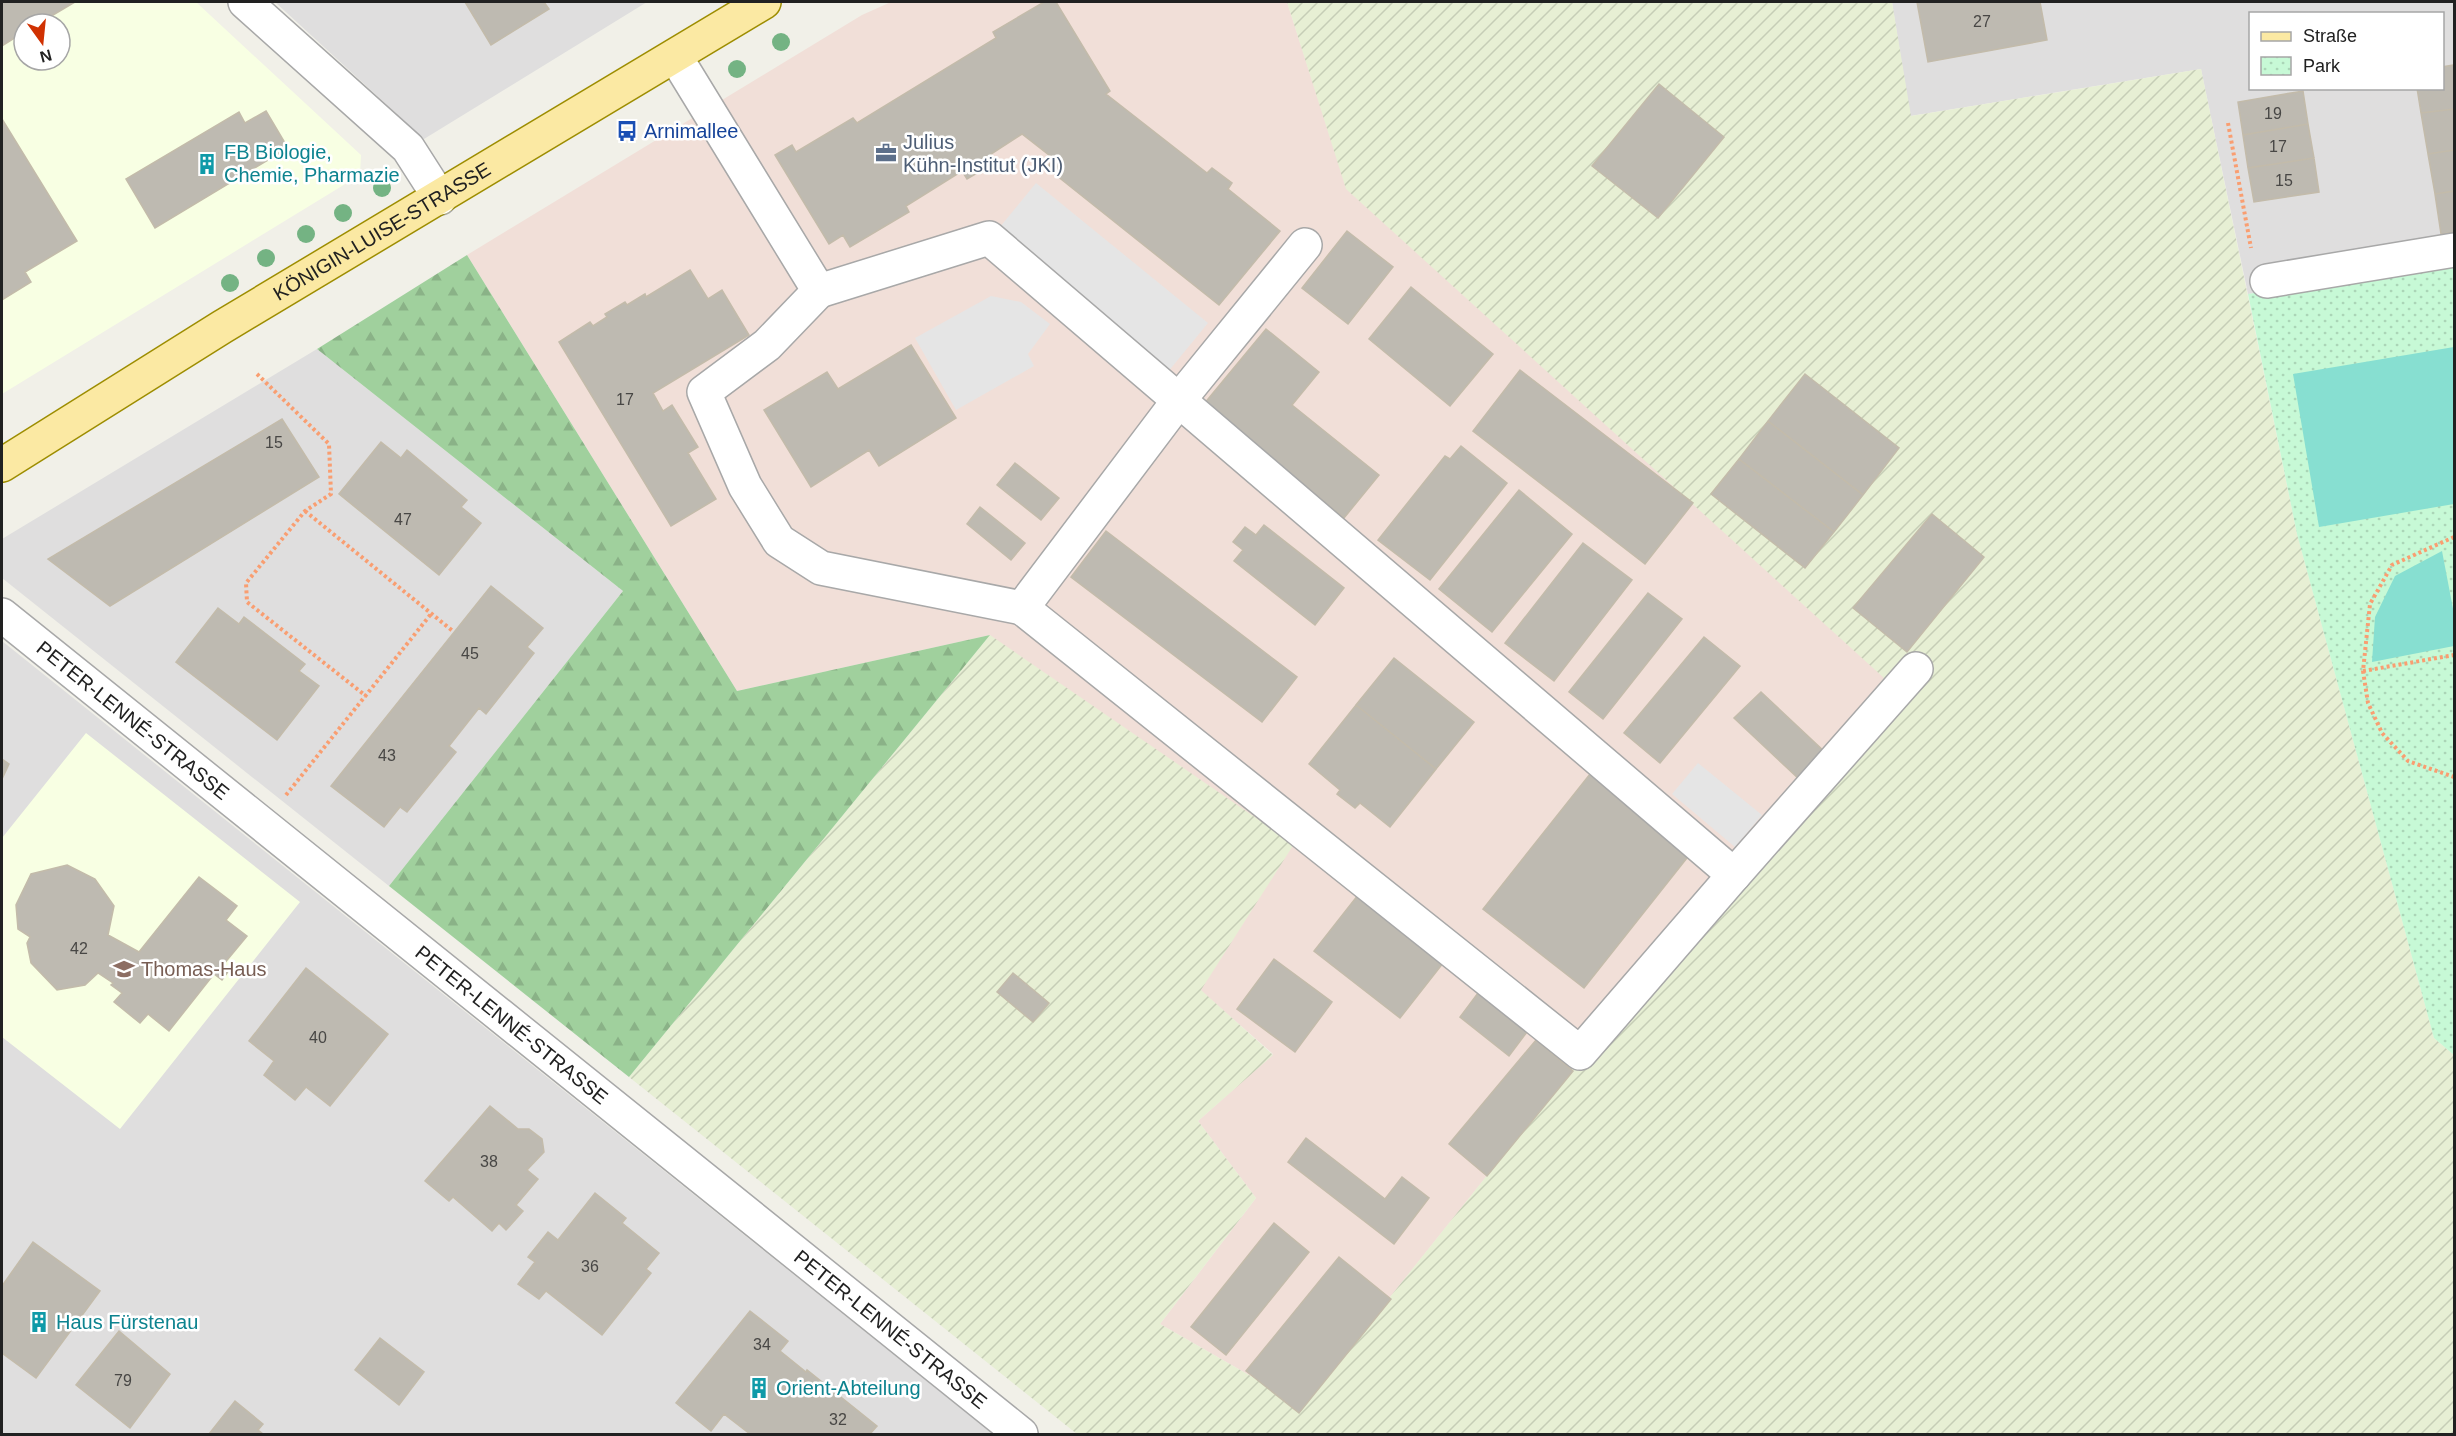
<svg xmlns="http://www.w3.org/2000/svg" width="2456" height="1436" font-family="Helvetica,sans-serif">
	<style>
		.residential { fill: #dfdede; fill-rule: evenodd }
		.commercial { fill: #f1dfd8 }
		.education { fill: #f8ffe3; fill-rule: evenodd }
		.farmland { fill: url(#farmland-furrows) }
		.forest { fill: url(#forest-firs) }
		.park { fill: url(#park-dots) }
		.pitch { fill: #87dfd1 }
		.parking { fill: #e5e5e5 }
		.building { fill: #bebab1; stroke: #c3bbaa; stroke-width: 1.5 }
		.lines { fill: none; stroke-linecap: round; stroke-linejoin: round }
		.minor-casing { stroke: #a8a8a8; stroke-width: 36 }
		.major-casing { stroke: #9d8d01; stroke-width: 36 }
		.path { stroke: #f99e71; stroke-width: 4; stroke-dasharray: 3 3; stroke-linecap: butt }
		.minor { stroke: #fff; stroke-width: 33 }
		.major { stroke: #fbe9a3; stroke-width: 33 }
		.tree { fill: #74b383 }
		.labels { text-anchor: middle; stroke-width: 5; stroke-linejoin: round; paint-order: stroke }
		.number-label { font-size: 16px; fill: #484745 }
		.transit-label { font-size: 20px; fill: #164399; stroke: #fff; text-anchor: start }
		.service-label { font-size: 20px; fill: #4e5e75; stroke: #fff; text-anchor: start }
		.culture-label { font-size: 20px; fill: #0d838f; stroke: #fff; text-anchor: start }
		.street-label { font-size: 20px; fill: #212121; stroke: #fff }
		.education-label { font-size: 20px; fill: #785e54; stroke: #fff; text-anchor: start }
	</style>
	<defs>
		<pattern id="farmland-furrows" width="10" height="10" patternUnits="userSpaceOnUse" patternTransform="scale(1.5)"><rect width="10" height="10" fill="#e7efd4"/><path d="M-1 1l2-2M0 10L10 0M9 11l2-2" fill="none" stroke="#c6cdb6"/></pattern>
		<pattern id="forest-firs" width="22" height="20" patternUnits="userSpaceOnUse" patternTransform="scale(1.5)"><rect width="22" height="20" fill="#a0d09d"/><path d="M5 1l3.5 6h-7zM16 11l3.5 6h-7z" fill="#8ab287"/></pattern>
		<pattern id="park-dots" width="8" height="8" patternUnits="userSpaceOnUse" patternTransform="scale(1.5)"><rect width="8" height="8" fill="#c7f9d6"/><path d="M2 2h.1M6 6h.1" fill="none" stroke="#abd5b7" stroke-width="1.8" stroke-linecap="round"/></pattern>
	</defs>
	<rect width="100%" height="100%" fill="#f1f0e8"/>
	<!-- residential -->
	<path class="residential" d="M275,2h372l-223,137z
		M1892,2h562v259l-206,33 -47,-225 -291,47zM2250,14h192v74h-192z
		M317,349l306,242 -234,295 -387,-308v-39z
		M2,641l991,793h-991z"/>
	<!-- commercial -->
	<path class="commercial" d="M891,2h396l60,187 538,489 -582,728 -143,-82 96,-126 -58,-77 75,-67 -73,-64 -210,-355 -253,56 -270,-436 395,-240z"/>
	<!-- education -->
	<path class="education" d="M2,2h194l165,153 -1,20 -358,219zM24,24h36v36h-36z
		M86,733l214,169 -180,227 -118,-92v-199z"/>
	<!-- farmland -->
	<path class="farmland" d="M1287,2h605l19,114 290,-47 96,465 137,504 20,17v379h-1377l-448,-357 361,-442 304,209 -93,146 72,65 -75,66 58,77 -96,126 143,82 581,-728 -538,-489z"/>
	<!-- forest -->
	<path class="forest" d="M467,255l270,436 253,-56 -361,442 -240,-191 234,-295 -306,-242z"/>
	<!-- park -->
	<path class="park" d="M2454,261v794l-20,-17 -137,-504 -49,-240z"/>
	<!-- pitch -->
	<path class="pitch" d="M2454,347v157l-135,23 -26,-153z
		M2442,551l12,63v32l-82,16 3,-45 20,-41z"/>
	<!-- parking -->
	<path class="parking" d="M1036,183l172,140 -41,50 -172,-140z
		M991,296l30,6 29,22 -22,30 6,12 -78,44 -41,-72z
		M1698,763l64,52 -27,32 -63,-53z"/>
	<!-- building -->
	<path class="building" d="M2,2h73l-37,22h-14v8l-22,14z
		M465,2h79l5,7 -58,36z
		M1044,2h12l54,89 -4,3 101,79 5,-5 20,15 -4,6 52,42 -61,74 -172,-137 7,-9 -32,-25 -31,20 5,8 -29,17 -5,-8 -56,35 3,6 -59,35 -7,-12 -14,9 -54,-89 17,-10 4,7 57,-34 4,5 139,-85 -3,-6z
		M1917,2h123l7,38 -119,22z
		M2454,65v44l-33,4 -4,-25h25v-21z
		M1659,84l65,53 -66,81 -66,-52z
		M2303,91l5,33 -65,11 -5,-33z
		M2454,109v41l-26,4 -7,-41z
		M266,111l22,37 -133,80 -29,-49 113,-67 6,11z
		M2,119l75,122 -52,31 6,10 -29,18z
		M2308,124l6,34 -66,10 -5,-33z
		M2454,150v41l-19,3 -7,-40z
		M2314,158l5,34 -65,10 -6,-34z
		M2454,191v41l-13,2 -6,-40z
		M1347,231l46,36 -45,57 -46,-36z
		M690,270l18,29 14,-9 27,45 -96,58 10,18 9,-6 26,42 -10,6 28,46 -45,27 -112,-184 31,-20 3,4 14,-9 -2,-3 20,-12 2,3 18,-11 1,3z
		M1411,287l82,67 -43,52 -81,-67z
		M1266,329l53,43 -27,33 87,70 -35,43 -140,-114z
		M911,345l45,73 -77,48 -10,-16 -58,37 -47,-77 63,-38 11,17z
		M1520,370l173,133 -48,61 -172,-133z
		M1805,374l94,74 -36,47 -95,-74z
		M282,419l37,58 -209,129 -62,-47z
		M1768,421l95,74 -29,37 -95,-73z
		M381,442l20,16 6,-8 60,50 -6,7 20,16 -42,52 -100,-81z
		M1461,446l46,37 -77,97 -52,-40 67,-84 5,3z
		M1739,459l95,73 -29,36 -94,-74z
		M1015,463l44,35 -18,22 -44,-35z
		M1519,490l53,44 -80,98 -53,-43z
		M980,507l45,36 -14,17 -44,-36z
		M1932,514l52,43 -77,95 -54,-44z
		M1264,525l80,63 -29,37 -81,-64 9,-11 -10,-8 12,-15 11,8z
		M1106,531l191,146 -35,45 -191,-145z
		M1583,543l49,37 -78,101 -49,-38z
		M491,586l52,42 -16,19 7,6 -48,61 -7,-6 -30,38 7,6 -49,60 -7,-5 -16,20 -53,-41z
		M1648,593l34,26 -79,100 -34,-27z
		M218,608l21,16 5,-7 61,47 -6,7 20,15 -42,54 -101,-78z
		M1704,637l36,29 -80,97 -36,-30z
		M1394,658l80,64 -38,47 -80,-64z
		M1761,692l65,61 -25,28 -67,-63z
		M1356,705l80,64 -46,58 -30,-24 -5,5 -18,-14 3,-4 -31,-26z
		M2,759l7,5 -7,15z
		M1594,769l100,80 -110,139 -101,-79z
		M67,865l28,14 19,27 -6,29 31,17 60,-75 38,29 -11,14 21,16 -24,29 7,4 -8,11 -8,-6 -45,57 -21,-17 -8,9 -26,-21 8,-9 -11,-8 2,-2 -15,-10 -13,12 -28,5 -26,-27 -4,-20 3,-6 -12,-8 -2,-24 15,-31z
		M1358,895l86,67 -44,56 -86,-67z
		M1274,959l58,43 -37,50 -58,-43z
		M306,968l82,66 -58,72 -24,-19 -11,13 -31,-25 10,-14 -25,-20z
		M1013,973l36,30 -16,19 -36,-30z
		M1478,993l49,39 -18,24 -49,-39z
		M1536,1040l37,31 -86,105 -38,-32z
		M490,1106l28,23h11l13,10 2,13 -17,18 11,9 -22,26 7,6 -17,19 -7,-7 -7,8 -39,-34 -4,4 -24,-20z
		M1306,1138l79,61 17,-22 27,21 -35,46 -106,-82z
		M595,1193l31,25 -4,5 37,30 -13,16 5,4 -49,62 -56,-44 -7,8 -21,-15 17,-22 -7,-5 20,-25 10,8z
		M1274,1223l35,29 -83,103 -35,-28z
		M33,1242l67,49 -64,87 -34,-25v-67z
		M1339,1257l52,42 -92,114 -53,-42z
		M750,1311l38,30 -8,10 26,21 1,-2 70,56 -7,8h-120l-26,-20 -13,17 -35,-28z
		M119,1331l51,43 -40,54 -54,-43z
		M380,1338l44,34 -25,33 -44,-35z
		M235,1401l28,23 -5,6 5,4h-54z"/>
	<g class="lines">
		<defs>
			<g id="minor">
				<path d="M245,2l163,146 32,50"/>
				<path d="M675,56l144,235 -52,54 -63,47 41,94 34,55 42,27 201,40"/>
				<path d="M1305,245l-126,155 -157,208 558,445 154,-178"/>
				<path d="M2267,281l187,-31"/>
				<path d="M819,291l170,-53 745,637 182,-206"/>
				<path id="s1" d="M2,615l1019,819"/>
			</g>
			<g id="major">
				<path id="s2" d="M2,465l220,-138 542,-325"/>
			</g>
		</defs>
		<!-- minor casing -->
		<use href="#minor" class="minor-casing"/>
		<!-- major casing -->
		<use href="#major" class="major-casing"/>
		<!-- path -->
		<path class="path" d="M2228,123l23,125
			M257,374l72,70 2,50 -26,17 -59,72 1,19 119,94
			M305,511l149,121
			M2454,537l-62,28 -22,39 -7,67 5,32 14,30 26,28 46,16
			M2363,671l91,-16
			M286,795l145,-181"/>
		<!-- minor -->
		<use href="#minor" class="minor"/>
		<!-- major -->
		<use href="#major" class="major"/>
	</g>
	<!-- trees -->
	<g class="tree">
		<circle cx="781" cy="42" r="9"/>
		<circle cx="737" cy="69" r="9"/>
		<circle cx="382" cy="188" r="9"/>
		<circle cx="343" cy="213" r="9"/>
		<circle cx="306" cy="234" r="9"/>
		<circle cx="266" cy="258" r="9"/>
		<circle cx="230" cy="283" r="9"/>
	</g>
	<!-- icons -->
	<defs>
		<symbol id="bus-bare" viewBox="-9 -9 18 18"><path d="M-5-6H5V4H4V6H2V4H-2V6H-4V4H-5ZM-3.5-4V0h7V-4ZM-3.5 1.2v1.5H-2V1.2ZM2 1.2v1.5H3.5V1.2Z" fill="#1a4fb4" stroke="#fff" stroke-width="2.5" paint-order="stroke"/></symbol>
		<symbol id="office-bare" viewBox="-9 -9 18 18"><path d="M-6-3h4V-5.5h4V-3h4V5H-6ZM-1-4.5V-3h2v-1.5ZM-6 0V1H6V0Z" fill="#5c6f8a" stroke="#fff" stroke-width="2.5" paint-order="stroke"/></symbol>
		<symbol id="building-bare" viewBox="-9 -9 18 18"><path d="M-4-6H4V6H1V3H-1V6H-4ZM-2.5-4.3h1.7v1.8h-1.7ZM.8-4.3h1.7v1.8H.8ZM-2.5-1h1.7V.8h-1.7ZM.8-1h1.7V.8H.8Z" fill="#0f9aa8" stroke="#fff" stroke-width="2.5" paint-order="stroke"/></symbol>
		<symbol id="school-bare" viewBox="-9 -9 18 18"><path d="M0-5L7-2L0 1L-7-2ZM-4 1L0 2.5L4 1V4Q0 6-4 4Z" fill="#8d6e63" stroke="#fff" stroke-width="2.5" paint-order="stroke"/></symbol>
	</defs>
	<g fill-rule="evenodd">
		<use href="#bus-bare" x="612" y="116" width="30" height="30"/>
		<use href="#office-bare" x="871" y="138" width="30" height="30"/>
		<use href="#building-bare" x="192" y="149" width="30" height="30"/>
		<use href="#school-bare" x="109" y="954" width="30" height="30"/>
		<use href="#building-bare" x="24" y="1307" width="30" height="30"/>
		<use href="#building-bare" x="744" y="1373" width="30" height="30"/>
	</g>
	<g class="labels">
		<!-- number labels -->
		<g class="number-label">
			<text x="1982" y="27">27</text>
			<text x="2273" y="119">19</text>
			<text x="2278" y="152">17</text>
			<text x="2284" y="186">15</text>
			<text x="625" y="405">17</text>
			<text x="274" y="448">15</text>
			<text x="403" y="525">47</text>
			<text x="470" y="659">45</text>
			<text x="387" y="761">43</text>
			<text x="79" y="954">42</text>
			<text x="318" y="1043">40</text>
			<text x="489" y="1167">38</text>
			<text x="590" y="1272">36</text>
			<text x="762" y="1350">34</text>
			<text x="123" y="1386">79</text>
			<text x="838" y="1425">32</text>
		</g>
		<!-- transit labels -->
		<g class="transit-label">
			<text x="644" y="138">Arnimallee</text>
		</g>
		<!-- service labels -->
		<g class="service-label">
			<text x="903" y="149">Julius<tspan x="903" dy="23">Kühn-Institut (JKI)</tspan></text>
		</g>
		<!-- culture labels -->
		<g class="culture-label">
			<text x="224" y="159">FB Biologie,<tspan x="224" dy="23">Chemie, Pharmazie</tspan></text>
			<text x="56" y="1329">Haus Fürstenau</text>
			<text x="776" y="1395">Orient-Abteilung</text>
		</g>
		<!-- street labels -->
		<g class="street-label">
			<text dy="7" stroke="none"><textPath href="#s2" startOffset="446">KÖNIGIN-LUISE-STRASSE</textPath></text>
			<text dy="7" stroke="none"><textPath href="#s1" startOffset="168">PETER-LENNÉ-STRASSE</textPath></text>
			<text dy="7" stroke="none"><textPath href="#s1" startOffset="654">PETER-LENNÉ-STRASSE</textPath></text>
			<text dy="7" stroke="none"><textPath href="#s1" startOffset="1140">PETER-LENNÉ-STRASSE</textPath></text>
		</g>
		<!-- education labels -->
		<g class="education-label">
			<text x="141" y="976">Thomas-Haus</text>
		</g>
	</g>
	<!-- border -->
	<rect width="2456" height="1436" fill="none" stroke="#212121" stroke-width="6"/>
	<!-- legend -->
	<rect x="2249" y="12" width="195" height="78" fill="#ffffff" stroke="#a6a6a6" stroke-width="1.5"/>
	<rect x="2261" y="32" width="30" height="9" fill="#fbe9a3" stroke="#a6a6a6" stroke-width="1.5"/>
	<text x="2303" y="42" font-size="18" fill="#212121">Straße</text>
	<rect x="2261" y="57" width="30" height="18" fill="url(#park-dots)" stroke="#a6a6a6" stroke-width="1.5"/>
	<text x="2303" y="72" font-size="18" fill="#212121">Park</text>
	<!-- north arrow -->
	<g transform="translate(42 42) rotate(165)"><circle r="28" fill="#ffffff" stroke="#a6a6a6" stroke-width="1.5"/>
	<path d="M0-4.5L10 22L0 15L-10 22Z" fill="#d03102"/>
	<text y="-9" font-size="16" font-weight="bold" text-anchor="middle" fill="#212121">N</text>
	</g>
</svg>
